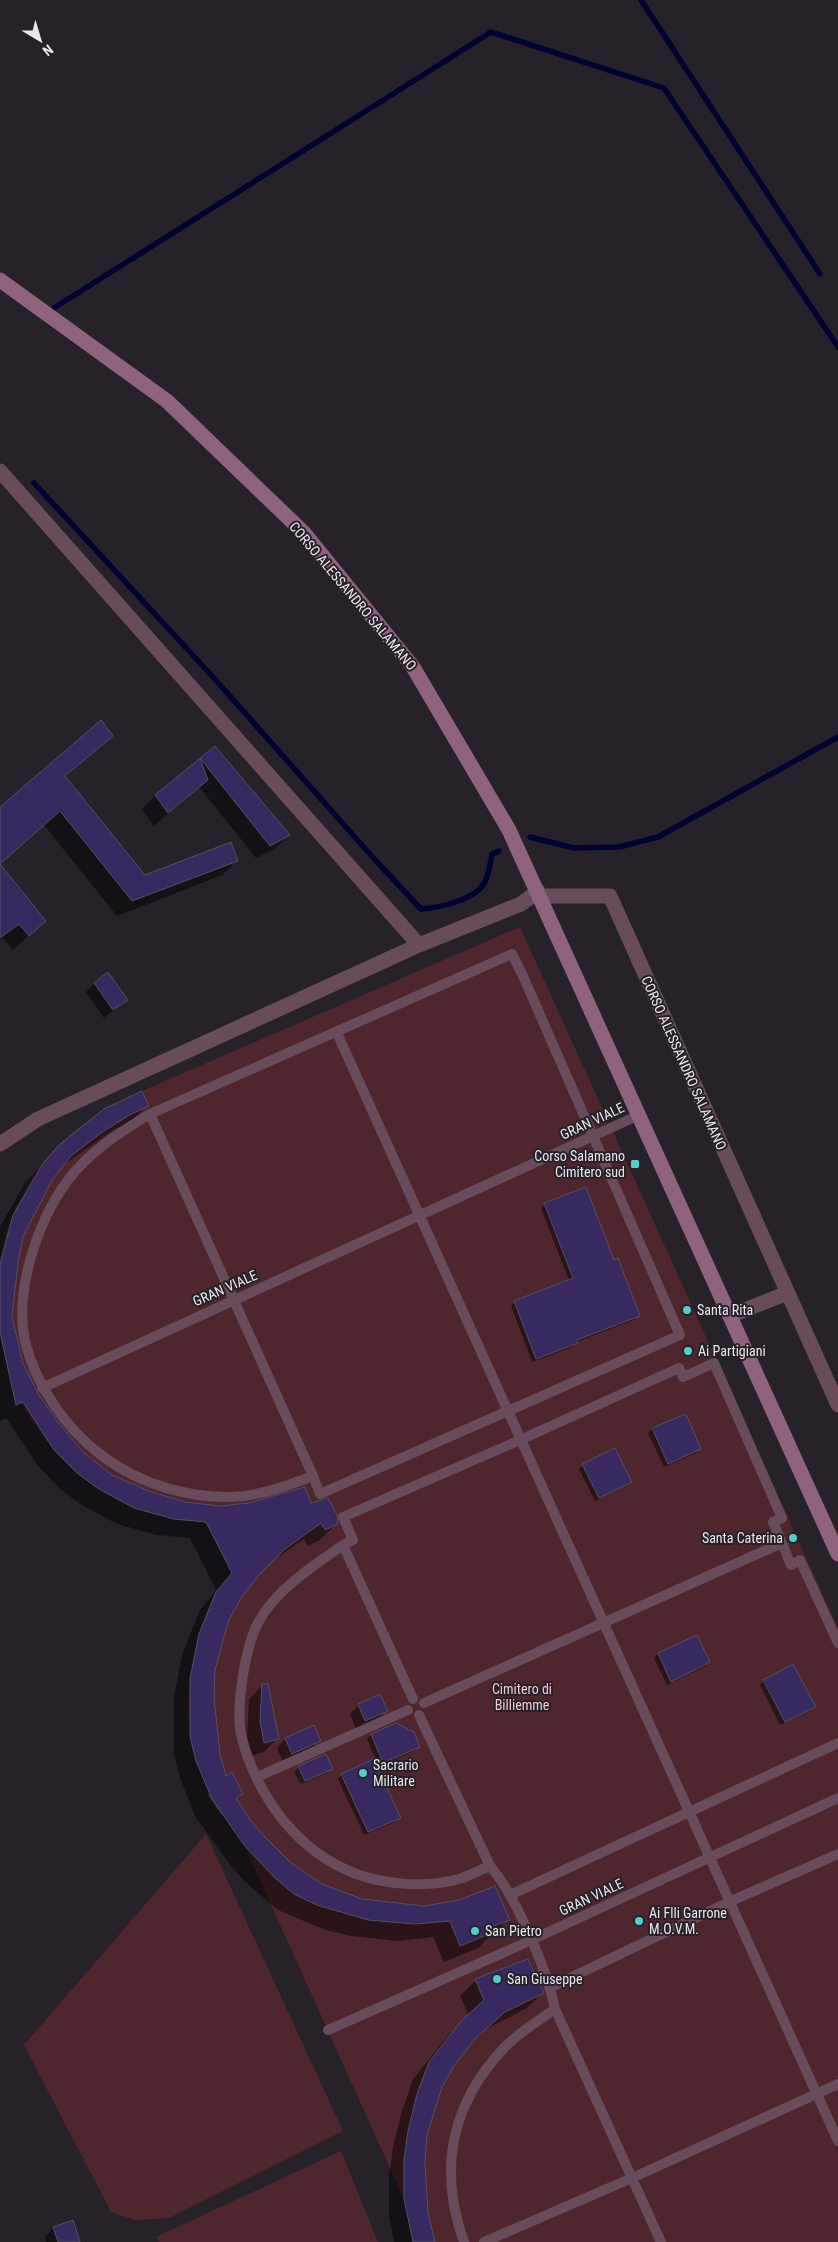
<svg xmlns="http://www.w3.org/2000/svg" width="838" height="2242" font-family="'Roboto Condensed',sans-serif">
	<style>
		.green { fill: #50262e }
		.shadow { fill: #0007; fill-rule: evenodd }
		.lines { fill: none; stroke-linecap: round; stroke-linejoin: round }
		.stream { stroke: #020030; stroke-width: 5.5 }
		.building { fill: #392961; stroke: #53515c }
		.lane { stroke: #684c5c; stroke-width: 10 }
		.street { stroke: #684c5c; stroke-width: 15 }
		.secondary { stroke: #8e637b; stroke-width: 15 }
		.poi-dot { fill: #52cdcc; stroke: #272129; stroke-width: 2 }
		.labels { text-anchor: middle; stroke-width: 4; stroke-linejoin: round; paint-order: stroke }
		.street-label { font-size: 14px; fill: #e9e5eb; stroke: #272129 }
		.poi-label { font-size: 14px; fill: #e9e5eb; stroke: #272129; text-anchor: start }
		.park-label { font-size: 14px; fill: #f4c8ce; stroke: #272129 }
	</style>
	<rect width="100%" height="100%" fill="#272129"/>
	<!-- green -->
	<path class="green" d="M520,927l318,701v614h-425l-9,-43 -160,-354c-19,-27 -37,-53 -48,-84 -16,-48 -6,-123 20,-168 4,-7 11,-14 16,-21l-25,-50c-25,-3 -52,-4 -74,-15 -50,-22 -99,-69 -119,-121 -11,-27 -14,-56 -14,-85 0,-12 0,-25 0,-38 4,-35 21,-72 42,-99 27,-35 62,-55 100,-73z
		M206,1834l137,297 -174,87 -34,2 -24,-8 -87,-167z
		M341,2151l37,91h-219l-3,-5z"/>
	<!-- shadow -->
	<path class="shadow" d="M111,736l-47,42 81,98 92,-16 -15,15 -105,41 -73,-91 -44,39v-55z
		M215,748l73,87 -13,14 -19,9 -57,-71 -45,39 -12,-17 13,-13z
		M0,866l44,55 -31,29 -10,-12 -3,2z
		M94,984l32,16 -22,18 -18,-26z
		M147,1105l-16,17 -18,8 -51,36 -11,13 -29,57 -9,62v29l9,37 14,31 46,58 30,23 37,16 35,11 36,4 90,-2 27,18 -17,17 -12,6 -4,-7 -37,26 -27,33 -13,23 -13,49 -2,28 7,56 6,24 17,16 -6,5 13,21 41,44 32,21 40,15 146,19 -30,29 -34,14 -11,-25 -35,4 -47,-5 -26,-6 -47,-20 -34,-29 -17,-20 -32,-45 -15,-38 -6,-25v-57l9,-44 17,-42 16,-20 -26,-52 -33,-3 -40,-11 -35,-19 -22,-16 -22,-23 -32,-48 -6,3v-194l25,-44 34,-36zM209,1793l14,20 -2,2 -14,-21z
		M545,1204l68,57 25,55 -4,4 -58,22 -4,5 -40,15 -21,-56 4,-4 54,-21 -28,-73z
		M652,1429l48,20 -4,4 -32,14 -16,-34z
		M583,1465l47,16 -4,4 -31,16 -16,-32z
		M696,1636l13,26 -4,4 -38,19 -13,-27 4,-4z
		M764,1681l50,26 -4,4 -30,14 -20,-40z
		M262,1686l15,53 -13,13 -13,4 -4,-20 2,-37z
		M359,1705l27,6 -9,9 -21,9 -6,-15z
		M396,1724l23,22 -5,5 -35,16 -12,-28 4,-4z
		M313,1726l6,15 -9,9 -27,12 -6,-14 8,-9z
		M325,1756l6,13 -4,4 -26,11 -7,-12 5,-5z
		M342,1775l57,43 -4,4 -31,13 -26,-56z
		M476,1980l66,13 -15,15 -39,20 -18,16 -19,23 -18,40 -7,28 -2,47 3,31 6,29h-39l-5,-27v-38l4,-30 9,-36 11,-32 35,-43 21,-20 -9,-20z
		M53,2228l25,14h-32l-1,-5z"/>
	<g class="lines">
		<!-- stream -->
		<path class="stream" d="M641,0l179,274
			M54,308l437,-276 173,56 174,259
			M34,483l179,194 164,185 44,47c18,-1 52,-9 62,-24 6,-8 7,-21 9,-31l7,-3
			M530,837l44,11 45,-1 39,-10 180,-100"/>
	</g>
	<!-- building -->
	<path class="building" d="M101,720l12,16 -48,40 80,99 86,-33 7,19 -106,40 -72,-90 -60,53 46,57 -17,15 -10,-12 -19,14v-131z
		M215,746l75,89 -20,11 -70,-88 8,22 -40,33 -13,-18z
		M108,972l20,28 -15,10 -19,-27z
		M142,1091l7,15 -18,8 -30,19 -30,23 -19,24 -29,57 -5,26 -6,54 11,46 15,31 20,28 25,30 29,23 37,16 36,11 35,4 29,-3 56,-16 6,16 17,-5 9,17 1,9 -13,6 -4,-7 -36,26 -26,26 -18,23 -13,24 -13,48 -1,28 6,56 6,22 6,-4 11,22 -7,4 14,22 14,16 27,27 31,21 40,15 62,7 35,-6 36,-14 15,34 -16,6 2,5 -36,15 -10,-25 -35,3 -47,-4 -51,-15 -23,-11 -18,-15 -32,-34 -32,-46 -16,-38 -6,-25v-57l9,-45 17,-42 16,-19 -26,-51 -32,-3 -40,-11 -35,-19 -22,-16 -23,-23 -31,-48 -7,3 -16,-73v-68l13,-49 29,-50 16,-19 46,-37z
		M586,1187l28,73 4,-2 22,58 -63,24 1,3 -42,16 -22,-58 59,-23 -29,-75z
		M686,1414l15,35 -33,15 -16,-36z
		M615,1448l17,34 -33,16 -17,-34z
		M697,1635l13,27 -39,20 -13,-29z
		M793,1664l23,43 -31,15 -22,-42z
		M262,1684h6l11,55 -15,4 -4,-22z
		M380,1694l8,17 -23,10 -7,-17z
		M396,1723l18,9 6,15 -37,16 -12,-29z
		M314,1725l7,16 -29,13 -7,-16z
		M326,1754l7,15 -28,12 -7,-15z
		M373,1759l28,59 -33,14 -27,-58z
		M528,1959l16,34 -39,19 -29,26 -23,29 -11,20 -15,48 -2,27 3,51 7,29h-22l-9,-43v-39l4,-29 9,-37 12,-32 34,-43 21,-19 -9,-21z
		M73,2220l7,22h-22l-5,-15z"/>
	<g class="lines">
		<!-- lane -->
		<path class="lane" d="M337,1033l501,1108
			M150,1114l163,362c-22,8 -45,17 -69,20 -49,5 -104,-11 -143,-41 -35,-26 -66,-71 -76,-114 -11,-50 13,-121 43,-161 21,-28 52,-48 82,-66l362,-160 11,22 157,359 -360,159 -7,-18
			M42,1388l597,-273
			M343,1545l10,-5 -10,-23 177,-77 159,-72 4,9 31,-14 68,155 -9,4 18,43 9,-5 38,83
			M413,1699l-70,-154c-29,20 -67,45 -84,76 -9,16 -13,36 -16,54 -3,20 -6,43 -1,64 16,58 55,112 112,134 30,12 74,15 105,6 10,-3 21,-9 31,-13l-71,-151
			M424,1703l358,-160
			M257,1777l151,-67
			M490,1866c26,30 57,104 65,143l106,233
			M510,1895l328,-152
			M551,1987l178,-85 109,-48
			M328,2030l186,-82 324,-150
			M464,2242c-26,-72 -13,-138 40,-194 14,-15 34,-27 51,-39
			M484,2242l148,-64 206,-94"/>
		<!-- street -->
		<path class="street" d="M0,471l419,474
			M540,896h70l228,509
			M0,1144l38,-25 381,-174 102,-41 17,-13
			M730,1316l57,-23"/>
		<!-- secondary -->
		<path class="secondary" d="M0,280l167,121 137,132 109,134 96,163 329,724"/>
	</g>
	<!-- markers -->
	<g class="poi-dot">
		<rect x="630" y="1159" width="10" height="10" rx="2.5"/>
		<circle cx="687" cy="1310" r="5"/>
		<circle cx="688" cy="1351" r="5"/>
		<circle cx="793" cy="1538" r="5"/>
		<circle cx="363" cy="1773" r="5"/>
		<circle cx="639" cy="1921" r="5"/>
		<circle cx="475" cy="1931" r="5"/>
		<circle cx="497" cy="1979" r="5"/>
	</g>
	<g class="labels">
		<!-- street labels -->
		<g class="street-label">
			<text transform="translate(353 596) rotate(50)" y="5">CORSO ALESSANDRO SALAMANO</text>
			<text transform="translate(684 1063) rotate(66)" y="5">CORSO ALESSANDRO SALAMANO</text>
			<text transform="translate(592 1121) rotate(-25)" y="5">GRAN VIALE</text>
			<text transform="translate(225 1288) rotate(-24)" y="5">GRAN VIALE</text>
			<text transform="translate(591 1897) rotate(-25)" y="5">GRAN VIALE</text>
		</g>
		<!-- poi labels -->
		<g class="poi-label">
			<text x="625" y="1161" text-anchor="end">Corso Salamano<tspan x="625" dy="16">Cimitero sud</tspan></text>
			<text x="697" y="1315">Santa Rita</text>
			<text x="698" y="1356">Ai Partigiani</text>
			<text x="783" y="1543" text-anchor="end">Santa Caterina</text>
			<text x="373" y="1770">Sacrario<tspan x="373" dy="16">Militare</tspan></text>
			<text x="649" y="1918">Ai Flli Garrone<tspan x="649" dy="16">M.O.V.M.</tspan></text>
			<text x="485" y="1936">San Pietro</text>
			<text x="507" y="1984">San Giuseppe</text>
		</g>
		<!-- park labels -->
		<g class="park-label">
			<text x="522" y="1694">Cimitero di<tspan x="522" dy="16">Billiemme</tspan></text>
		</g>
	</g>
	<!-- north arrow -->
	<g transform="translate(40 40) rotate(142)" stroke="#272129" stroke-width="4" paint-order="stroke">
	<path d="M0-4L9 19L0 12L-9 19Z" fill="#e9e5eb"/>
	<text y="-8" font-size="14" font-weight="bold" text-anchor="middle" fill="#e9e5eb">N</text>
	</g>
</svg>
